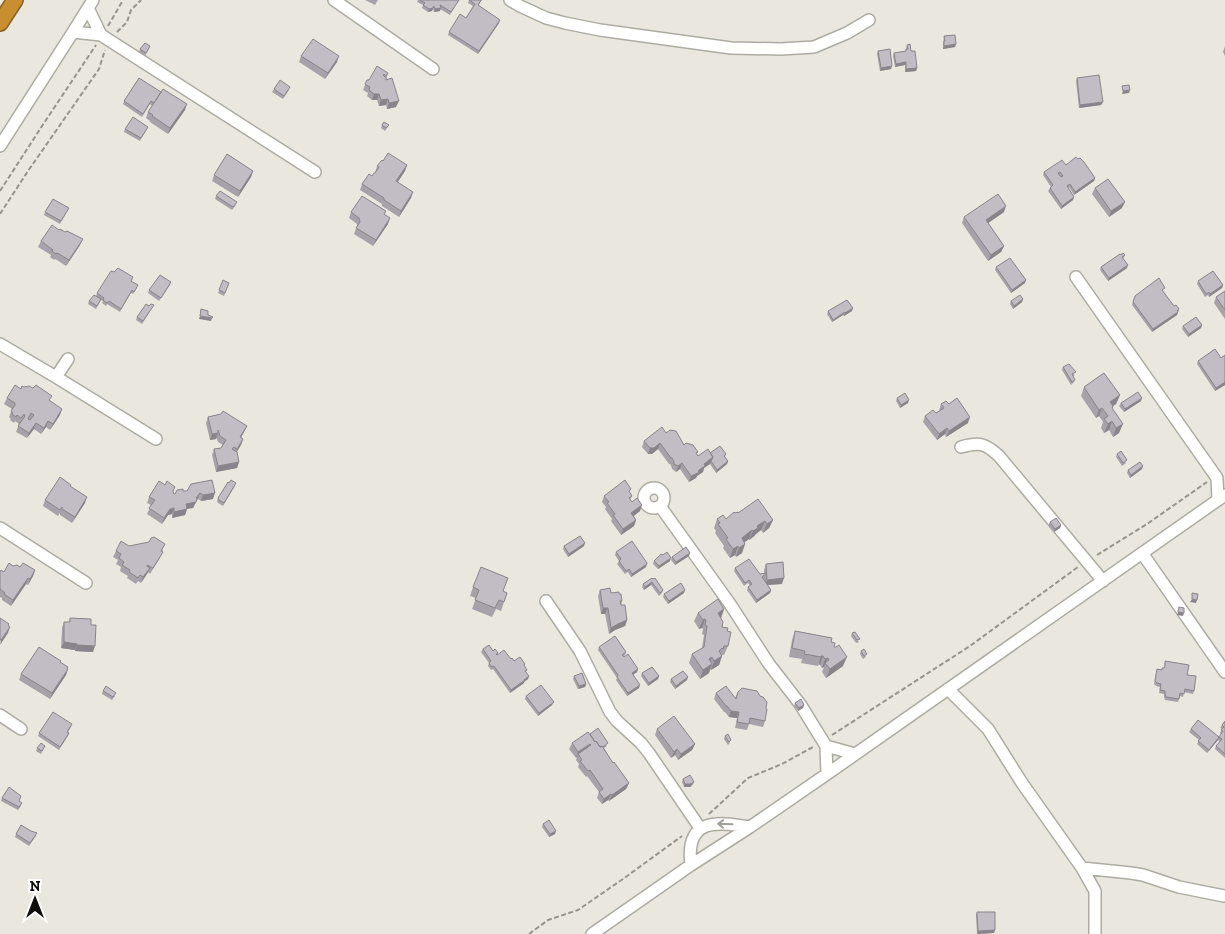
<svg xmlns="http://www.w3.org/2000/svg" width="1225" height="934" font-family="'Zilla Slab',serif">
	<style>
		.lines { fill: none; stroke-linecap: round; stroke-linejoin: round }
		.minor-casing { stroke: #adaca2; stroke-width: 14 }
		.highway-casing { stroke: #886123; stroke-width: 18 }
		.path { stroke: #96958d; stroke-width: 2; stroke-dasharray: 5 2.5; stroke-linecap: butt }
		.minor { stroke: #fff; stroke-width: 11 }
		.highway { stroke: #c98e30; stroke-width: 15 }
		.wall { fill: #a7a2a9 }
		.shaded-wall { fill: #888489 }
		.building { fill: #c2bcc4; stroke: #888489; fill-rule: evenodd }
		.oneway { stroke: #9f9f9d }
	</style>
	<rect width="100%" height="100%" fill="#eae8de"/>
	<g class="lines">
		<defs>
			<path id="minor" d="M334,0l99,69
				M510,0l10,6 26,12 19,5 35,7 131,18 50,1 33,-2 33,-14 22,-13
				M88,8l13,27
				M73,32l28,3 214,137
				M0,146l73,-114 20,-32
				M1076,277l141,201 1,22
				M0,344l56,33 100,62
				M56,377l12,-18
				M961,447c18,-5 24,-4 38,9l104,125
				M644 498a10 10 0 1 1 20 0a10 10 0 1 1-20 0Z
				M660,506l70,98 39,60 31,40 26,42 1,28
				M0,528l86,55
				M1142,553l83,119
				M546,601l34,50 30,61 7,9 24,22 8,10 51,75
				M948,689l40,40 34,54 60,85 13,23v43
				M0,715l21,14
				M826,746l29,8
				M691,865c-6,-46 24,-44 59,-38
				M1082,868l49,5 12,2 36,12 45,9
				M592,934l99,-69 59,-38 77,-53 398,-279"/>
			<path id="highway" d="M0,23l15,-23"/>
		</defs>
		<!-- minor casing -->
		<use href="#minor" class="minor-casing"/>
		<!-- highway casing -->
		<use href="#highway" class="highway-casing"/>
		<!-- path -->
		<path class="path" d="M108,26l15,-26
			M117,32l10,-10 4,-12 10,-10
			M0,191l44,-68 52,-78
			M0,214l28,-43 71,-102 6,-19
			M1097,555l50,-31 60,-42
			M832,735l138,-89 108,-79
			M709,814l39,-36 34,-14 31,-17
			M529,934l19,-14 30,-10 45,-31 59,-43"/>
		<!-- minor -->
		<use href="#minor" class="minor"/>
		<!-- highway -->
		<use href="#highway" class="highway"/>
	</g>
	<!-- wall -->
	<path class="wall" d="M365,0h13l-3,5z
		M418,0h41l-9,15 -10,-6v2l-6,1 -1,-3 -1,2 -4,1 -6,-4 1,-3 -6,-3z
		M469,0h13l-4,6 21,17 -21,31 -30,-19 1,-3 17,-14 7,-12 -5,-3z
		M944,36l12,8 -1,3 -12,2v-5z
		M907,45l4,6 6,17 -1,3 -11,1v-7l-10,2 -2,-11 1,-3 11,-1z
		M1225,46v10l-2,-4z
		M140,49h9l-4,7 -6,-4z
		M878,51l13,18 -11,2 -3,-17z
		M301,56l36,6 -12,17 -26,-17z
		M388,73l-2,7 10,27 -9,2 -1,-4 -7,1 -2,-6h-5l-5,-4 1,-3 -5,-3 4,-10z
		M139,78l46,32 -17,24 -18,-12v-1l-4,-3 2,-6 4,-6 -2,-2 -8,13 -19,-13 1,-3z
		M1077,78l26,24 -2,3 -22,3 -3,-27z
		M274,89l15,1 -6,9 -11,-7z
		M382,125h7l-4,6 -4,-3z
		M148,127l-8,14 -16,-9 1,-3z
		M383,161l24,4 -2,6 -7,11 13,16 -12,19 -17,-11v-2l-22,-14 2,-6 13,-11 2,-7z
		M1066,165l29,13 -1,3 -20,14 -5,-8 -1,1 6,9 -1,3 -12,9 -13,-18 2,-3 1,-1 -8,-12 1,-3z
		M253,171l-2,6 -13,20 -26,-16 2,-6z
		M1095,188l27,20 -13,9 -17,-23z
		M216,196l20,9 -4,5 -17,-11z
		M69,208l-9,16 -16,-9 1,-3z
		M386,211l-2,3 4,10 -15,22 -19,-12 3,-8v-2l-8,-6 2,-6z
		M1004,212l-16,11 16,23 -3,6 -13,9 -26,-38 2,-6z
		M41,241l39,4 -14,21 -9,-6 -2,-1 -1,1 -4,-3 1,-2 -13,-8z
		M1120,255h5l-2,4 4,9 -19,13 -8,-11 1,-3z
		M996,267l29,16 -14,10 -16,-23z
		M223,280l6,3 -5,13 -6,-3z
		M131,281l6,7 -4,6 -2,-1 -11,19 -13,-8 -1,2 -4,-3 1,-2 -2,-1 -5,9 -8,-5 1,-3 7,-5 1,-3z
		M1198,281l25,4 -1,3 -13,9 -1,-2 -3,2 -8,-13z
		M171,282l-1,3 -11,16 -11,-8 1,-3z
		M1163,291l11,15 5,3 -2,6 -25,17 -20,-27 2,-7 1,-2 29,-5z
		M1225,291v28l-11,-16 2,-6z
		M1023,299l-1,3 -9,7 -3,-5 1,-3z
		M149,306l3,2 -10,16 -6,-4 1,-3z
		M828,311h24l-8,5 -1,-1 -11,7 -5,-8z
		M1202,325l-1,3 -13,9 -6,-8 1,-3z
		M1225,355v30l-10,6 -18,-27 1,-3 23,-3z
		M1063,367l12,8 -2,1 1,6 -3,3 -9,-15z
		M1084,387l36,8 -4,9 -3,2 -1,3 7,24 -6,4 -4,-7 -5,3 -3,-5 2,-6 -4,-6 -3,2 -15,-22z
		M21,389l29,12 10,14 -10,15 -4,-3 -5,7 -7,-5 -7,9 -11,-6 3,-8 -4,-3 -1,2 -4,-3 1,-1 -2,-2 3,-8 -8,-5 3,-6z
		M897,398l11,5 -8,5 -4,-7z
		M1141,401l-17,11 -5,-6 2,-3z
		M941,404h8l19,19 -22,14 -1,-3 -8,6 -14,-18 2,-6 11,-3 3,-2z
		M208,417l39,9 -3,6 -3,5 2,2 -2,6 -5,7 3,10 -2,6 -21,4 -4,-17 2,-6 7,-1 2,-3 -5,-3 -2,-5v2l-6,1 -4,-17z
		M666,433l31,21 1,2 12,-3 16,1 -1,3 3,4 -1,3 -11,9 -6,-9 -6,4 -1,4 -6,4 -1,2 -7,4 -9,-13 -4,3 -4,-3v-1l-2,-4h-1l-11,-15 -6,5h-4l-6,-7 2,-6z
		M1117,454l9,9 -4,3 -6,-9z
		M1143,466l-1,3 -12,9 -3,-5 1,-3z
		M229,483l6,3 -12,20 -5,-3 -1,-2 1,-3z
		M191,484l22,15 -12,2 -3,-2 -5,9 -6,1 -2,6 -13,3v-4l-4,1 -6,9 -15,-10 4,-9 -4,-2 2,-6 24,-4 1,1 13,-3z
		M70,487l15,16 -13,20 -12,-8v-2l-2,3 -15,-10 2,-6z
		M630,493l2,3 -2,4 10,11 -6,5 2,4 -2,6 -13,9 -10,-14 1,-2 -7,-10 1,-2 -4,-5 2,-6z
		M735,513h3l35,7 -4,8 -6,5 -2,-3 -6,4v2l-6,4v-1l-5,3 1,2 -3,9 -6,4 -1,-2 -5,3 -7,-10 1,-2 -9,-13 1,-2 -2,-3 3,-9h9z
		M1050,522l11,3 -1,3 -6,4 -6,-7z
		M129,546l34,4 -3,8 -10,16 -2,-2 -7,11 -3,-2 -2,3 -9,-6 1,-2 -8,-5 1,-4 -5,-3 2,-4 -5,-3 3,-6z
		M564,546h20l-16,11 -5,-8z
		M616,552l30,15 -15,10 -3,-5 -3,2 -8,-10 2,-3 -4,-6z
		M689,556l-14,9 -4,-5 1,-3z
		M654,561h16l-12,8 -5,-5z
		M766,564l16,20 -14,1 3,5 -1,3 -14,10 -9,-13 1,-3 2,-1 -2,-3 -4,3 -10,-15 1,-3 25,6h4v-4z
		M13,566l22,4 -2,6 -5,9 -2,-1 -15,22 -9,-6v-2l-2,-1v-25h4z
		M652,578l11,12 -1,3 -3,3 -8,-11 -7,5 -2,-3 1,-3z
		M473,587l30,4 4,2 -6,18 -5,-2 -4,8 -20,-8 4,-11 -6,-2z
		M600,590l11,3 11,8 -1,4 6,15 -2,6 -10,4 -6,4 -4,-20h-4l-3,-18z
		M684,593l-16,11 -5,-7 1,-3z
		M724,609l-3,9 1,9 5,4 1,15 -4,9h-3l1,1 -3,9 -8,5 -1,-1 -1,4 -9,6 -11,-16 3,-9 10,-6 2,-13 -2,-1 1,-5 -1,-1 -3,1 -5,-8 4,-8z
		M70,618l21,7 2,27 -18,-1v-1l-14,-2 1,-20 2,-6h5z
		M795,631l36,11 3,5 9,19 -17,12 -4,-6 2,-5 -2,1 -2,-3 -1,-1 -1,2 -17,-3 1,-4 -13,-2 3,-17z
		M852,633l7,9 -3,1 -5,-7z
		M599,647l27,5 -1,3 -2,2 15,12 -1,3 -4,3 6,13 -12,8 -11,-16 1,-2 -19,-28z
		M483,649l10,2 4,4 14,4 13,7 3,4 -1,2 3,4 -1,3 -4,3v1l-14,10 -17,-24 -2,1 -3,-4 1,-3 -8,-11z
		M861,651l5,6 -3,2 -3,-5z
		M1165,661l22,14 7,16 -1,3 -9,-2 -1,5 -3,-1 -2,6 -13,-2 -1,-3v-3l-5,-1 1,-6 -4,-1 -2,-2 3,-15 5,1 2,-2z
		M60,662l7,6 -1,7 -16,24 -31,-19 2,-6z
		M642,673l17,3 -1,3 -10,7 -7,-10z
		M574,676l12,8 -1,3 -7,2 -5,-10z
		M671,679l16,1 -12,9 -5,-7z
		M103,691l12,5 -3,4 -10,-6z
		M738,692l27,29 -2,6 -14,-3 -2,6 -12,-2 2,-10 -8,-1 -4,-5h-1l-10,-13 2,-6 19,5z
		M526,696l26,9 -14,11 -13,-17z
		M795,703l8,5 -5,3 -4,-5z
		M1225,721v37l-10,-9 1,-3 4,-4 -2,-2 -11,13 -10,-9 2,-4 -10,-8 2,-3 28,8 2,-3 -1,-1 2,-4 -2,-1 2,-3z
		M71,727l-3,5 1,1 -1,3 -9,14 -21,-14 1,-3z
		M657,729l38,15 -3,6 -14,10 -3,-5 -4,3 -16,-23z
		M590,734l17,12 -3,2 9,15 16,20 -3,6 -17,12 -1,-1 -6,4 -5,-6 2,-6 -12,-16 -1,1 -8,-10 1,-3 -3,-4 1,-3 -1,1 -7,-9 3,-6z
		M725,736l5,7 -2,2 -4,-6z
		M45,746l-4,8 -5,-3 1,-3z
		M683,779l10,5 -3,3h-6l-2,-5z
		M2,798l18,1 -1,2 2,5 -3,4 -17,-9z
		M543,824l12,10 -6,3 -7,-10z
		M16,834l20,2 -7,10 -14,-9z
		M977,912l18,18 -1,3 -17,1 -1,-19z"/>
	<!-- shaded-wall -->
	<path class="shaded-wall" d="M433,8l-1,3 -4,1 1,-3z
		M441,8l-1,3 -6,1 1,-3z
		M500,20l-1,3 -21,31 1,-3z
		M956,44l-1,3 -12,2 1,-3z
		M339,56l-2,6 -12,17 3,-6z
		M906,62l-1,3 -10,2 1,-3z
		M892,66l-1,3 -11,2 1,-3z
		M917,68l-1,3 -11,1 1,-3z
		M1130,90l-1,3 -7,1 1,-3z
		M374,94h5l-2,6h-5z
		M388,99l-2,6 -7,1 2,-6z
		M399,101l-3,6 -9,2 2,-6z
		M1103,102l-2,3 -22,3 1,-3z
		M187,104l-2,6 -17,24 2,-6z
		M407,165l-2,6 -11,16 2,-6z
		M253,171l-2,6 -13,20 2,-6z
		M1095,178l-1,3 -20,14 1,-3z
		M413,192l-2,6 -12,19 2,-6z
		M1074,197l-1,3 -12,9 1,-3z
		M1125,202l-3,6 -13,9 2,-6z
		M1006,206l-2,6 -20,14 2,-6z
		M390,218l-2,6 -15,22 3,-6z
		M83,239l-3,6 -14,21 3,-6z
		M1004,246l-3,6 -13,9 3,-6z
		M1128,265l-1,3 -19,13 1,-3z
		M1026,280l-1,3 -14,10 1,-3z
		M1223,285l-1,3 -13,9 1,-3z
		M1023,299l-1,3 -9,7 1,-3z
		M853,308l-1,3 -8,5 1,-3z
		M1179,309l-2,6 -25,17 1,-3z
		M845,312l-2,3 -11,7 1,-2z
		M200,316l12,2 -1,3 -12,-2z
		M1202,325l-1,3 -13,9 1,-3z
		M1225,382v3l-10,6 1,-3z
		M1120,395l-4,9 -3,2 -3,9v-13z
		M1142,398l-1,3 -17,11 1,-3z
		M909,400l-1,3 -8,5 1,-3z
		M1102,408l-3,8 -3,2 3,-8z
		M62,409l-2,6 -10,15 3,-6z
		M970,417l-2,6 -22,14 3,-6z
		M48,421l-2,6 -5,7 3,-6z
		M1112,421l-3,9 -5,3 4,-9z
		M36,423l-2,6 -7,9 2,-5z
		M1123,424l-4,9 -6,4 3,-9z
		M247,426l-3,6 -6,11 2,-6z
		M947,428l-2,6 -8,6 2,-6z
		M218,433l-2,6 -6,1 2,-6z
		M243,439l-2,6 -6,10 2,-6z
		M660,443l-2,6 -6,5h-4l2,-6z
		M713,457l-1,5 -1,-1 -1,3 -6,4 -1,4 -6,4 -1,2 -7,4 2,-6 8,-6 5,-6z
		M728,461l-1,3 -11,9 1,-3z
		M239,462l-2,6 -21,4 2,-6z
		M682,463l-2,6 -4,3 2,-6z
		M1143,466l-1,3 -12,9 1,-3z
		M200,493l-7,15 -9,1 2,-5 10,-6z
		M215,493l-2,6 -12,2 2,-6z
		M87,497l-2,6 -13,20 3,-6z
		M642,505l-2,6 -11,8 2,-6z
		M174,508l-2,6 -4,1 -6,9 2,-6 6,-9z
		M187,509l-2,6 -13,3 2,-6z
		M636,520l-2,6 -13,9 2,-6z
		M773,520l-4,8 -6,5 4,-9z
		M765,521l-4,9 -12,10 4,-9 4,-5z
		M1061,525l-1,3 -6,4 1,-3z
		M752,530l-3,9 -11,8 4,-9z
		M585,543l-1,3 -16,11 1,-3z
		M745,544l-3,9 -6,4 3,-9z
		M738,546l-3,9 -5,3 3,-9z
		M690,553l-1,3 -14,9 1,-3z
		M671,558l-1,3 -12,8 1,-3z
		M647,564l-1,3 -15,10 1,-3z
		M150,568l-3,6 -6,9 2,-6z
		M35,570l-2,6 -5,9 2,-6z
		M28,578l-2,6 -15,22 2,-6z
		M784,578l-2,6 -17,1 2,-5z
		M652,582l-1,3 -7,5 1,-3z
		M685,590l-1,3 -16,11 1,-3z
		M771,590l-1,3 -14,10 1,-3z
		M1192,599l5,1 -1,3 -6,-1z
		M603,608h5l-3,6h-4z
		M724,609l-3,9 -3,-5z
		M1178,612l6,1 -1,3 -6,-1z
		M705,619l-3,9 -3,1 4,-9z
		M627,620l-2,6 -10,4 -6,4 2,-6 7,-4z
		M10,627l-2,6 -8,12 1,-5z
		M64,642l13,2 -2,6 -14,-2z
		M77,645l18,1 -2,6 -18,-1z
		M722,656l-3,9 -8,5 3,-9z
		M821,656h2l-3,9 -1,-1z
		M712,657l-3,9 3,-2 -3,9 -9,6 3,-9 6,-11z
		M847,657l-4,9 -17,12 4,-9z
		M828,658l-4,9 -2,1 3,-9z
		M68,669l-2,6 -16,24 2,-6z
		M638,669l-1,3 -6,4 1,-3z
		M529,676l-1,3 -4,3v1l-14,10 1,-3z
		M659,676l-1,3 -10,7 1,-3z
		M688,677l-1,3 -12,9 1,-3z
		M586,684l-1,3 -7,2 1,-3z
		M640,685l-1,3 -12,8 1,-3z
		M554,702l-2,3 -14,11 1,-3z
		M804,705l-1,3 -5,3 1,-3z
		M731,711l8,1 -2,6 -8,-1z
		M1219,737l-1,3 -11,13 2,-3z
		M590,744l-2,6 -10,4 -1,3 -1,1 2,-6z
		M695,744l-3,6 -14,10 3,-6z
		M677,749l-2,6 -4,3 3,-6z
		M694,782l-1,2 -3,3h-6l1,-3z
		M629,783l-3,6 -17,12 3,-6z
		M611,794l-3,6 -6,4 2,-5z
		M556,831l-1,3 -6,3 1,-3z
		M995,930l-1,3 -17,1 1,-3z"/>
	<!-- building -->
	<path class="building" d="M420,0h39l-8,12 -11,-7 1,3 -6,1 -1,-3 -1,2 -4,1 -6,-4 2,-2z
		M469,0h12l-3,5 22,15 -21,31 -30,-19 11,-18 6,4 9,-14z
		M955,35l1,9 -12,2v-5h1l-1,-5z
		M313,39l26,17 -11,17 -27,-17z
		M145,43l5,3 -4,7 -6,-4z
		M910,44l1,7h4l2,17 -11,1v-7l-10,2 -2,-11 12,-2v-2h2l-1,-4z
		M890,49l2,17 -11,2 -3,-17z
		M377,66l11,7 -2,3 -2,-2 -1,1 3,3v2l6,-2 7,23 -10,2 -1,-4 -7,1 -2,-6h-5l-5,-4 1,-3 -5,-3 2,-4h2z
		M1099,75l4,27 -23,3 -3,-27z
		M139,78l22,14 -7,11 -3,-2 -8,13 -19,-13z
		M280,80l10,7 -6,9 -10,-7z
		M1129,85l1,5 -7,1 -1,-5z
		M163,89l24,15 -17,24 -18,-12 1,-1 -5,-3z
		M133,117l15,10 -7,11 -16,-9z
		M384,122l5,3 -3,3 -4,-3z
		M388,153l19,12 -11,16 17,11 -12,19 -17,-11v-2l-22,-14 7,-10 3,2 2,-3h1l4,-6 -2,-1 5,-6 1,1z
		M227,154l26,17 -13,20 -26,-16z
		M1076,157l2,2 2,-1 4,4 11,16 -20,14 -5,-8 -3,2 7,11 -12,9 -12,-18 3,-3 -9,-13 18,-12 4,5zM1060,172l3,4 -2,1 -3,-4z
		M1108,179l17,23 -14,9 -16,-23z
		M220,191l17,11 -4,5 -17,-11z
		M998,194l8,12 -20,14 18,26 -13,9 -27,-38z
		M362,196l24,15 -2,3 6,4 -14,22 -20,-12 4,-6 -1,-4 -8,-6z
		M53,199l16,9 -8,13 -16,-9z
		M52,225l7,5 1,-1 5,3 2,-1 16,8 -14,21 -10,-6 -2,-1 -1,1 -4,-3 1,-1 -12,-9z
		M1123,253l2,2 -3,2 6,8 -19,13 -8,-11 19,-13v1z
		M1010,258l16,22 -14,10 -16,-23z
		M118,268l15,9 -2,4 7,4 -4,7 -2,-2 -11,19 -12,-8 -2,2 -4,-3 1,-2 -7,-5 14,-22 3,1z
		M1213,271l10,14 -13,9 -1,-2 -3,2 -8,-13z
		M160,275l11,7 -10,16 -12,-8z
		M1159,278l6,10 -3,2 12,16 2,-1 3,4 -2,2 1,1 -25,17 -20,-27 2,-6z
		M223,280l6,3 -4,10 -6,-3z
		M1225,291v19l-9,-13z
		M94,295l7,4 -4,7 -8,-5z
		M1020,295l3,4 -9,7 -3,-5z
		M847,300l6,8 -8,5v-1l-12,8 -5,-9z
		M146,304l3,2 2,-2 3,1 -11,16 -6,-4z
		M201,309l7,2v4l5,2 -1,1 -12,-2z
		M1196,317l6,8 -13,9 -6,-8z
		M1215,349l6,9 4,-3v27l-9,6 -18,-27z
		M1069,364l7,8 -4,2 3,6 -3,2 -9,-15z
		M1104,373l16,22 -10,7 3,4 -1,2 11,16 -7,4 -4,-7 -4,3 -4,-5 4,-3 -6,-8 -3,2 -15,-23z
		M15,385l6,4 1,-3 2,1 5,-1 4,2 3,-3 16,11 -3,4 13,9 -9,15 -5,-3 -4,7 -8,-5 -7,10 -11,-7 7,-10 -1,-2 -3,4 -4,-3 -1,2 -4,-3 1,-1 -2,-2 4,-6v-2l-8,-5zM31,413l3,2 -4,5 -2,-1z
		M1138,392l4,6 -17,11 -4,-6z
		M905,393l4,7 -8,5 -4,-7z
		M957,398l13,19 -21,14 -2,-3 -8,6 -14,-18 8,-6 3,3 8,-5 -3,-4 5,-3 3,3z
		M223,411l24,15 -7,11 3,2 -6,10 -3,-2 -2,2 5,3 2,10 -21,4 -4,-17 7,-1 5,-8 -6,-4 -2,-6v3l-6,1 -4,-17 13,-3z
		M662,427l4,6 4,-3 6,1 8,14 2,-2 7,2 5,7 -2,1 2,3 10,-7 5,8 -9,7 1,2 -6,4 -1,3 -7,3 -9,-13 -4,3 -4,-2v-2l-2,-4h-1l-11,-15 -6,5h-4l-6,-7z
		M720,446l6,8 -2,2 4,5 -11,9 -6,-9 2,-4 -3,-4z
		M1121,451l6,9 -4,3 -6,-9z
		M1140,462l3,4 -12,9 -3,-5z
		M60,477l11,8 -1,1 17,11 -12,20 -13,-8v-2l-2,3 -15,-10z
		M212,480l3,13 -12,2 -3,-2 -4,5 1,1 -1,3 -10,2 1,5 -13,3v-4l-4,1 -6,9 -15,-10 6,-8 -6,-3 10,-16 6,4 2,-4 8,6 -2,4 1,3h1l2,-4 6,-1v2h4l4,-7z
		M231,480l5,3 -12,20 -5,-3 -1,-2 10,-16 1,1z
		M625,480l6,9 -2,2 3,5 -3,2 3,4 5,-4 5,7 -11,8 5,7 -13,9 -10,-14 2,-1 -8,-11 2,-1 -5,-6z
		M758,499l15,21 -6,4 -2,-3 -8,5 1,2 -5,3 -1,-1 -10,8 3,6 -6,4 -1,-2 -5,3 -7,-10 2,-1 -10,-14 2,-1 -3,-4 6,-4 3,4 8,-7 1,1 3,-1v1z
		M1056,518l5,7 -6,4 -5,-7z
		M580,536l5,7 -16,11 -5,-8z
		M154,537l11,7 -4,7 2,1 -10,16 -6,-3v1l3,2 -7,9 -3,-2 -2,3 -9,-6 1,-2 -8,-5 2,-3 -5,-4 2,-4 -5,-3 5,-10 8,5 20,-4 2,-4z
		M632,541l15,22v1l-15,10 -3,-5 -3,2 -7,-10 2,-2 -5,-7z
		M686,547l4,6 -14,9 -4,-5z
		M667,552l4,6 -12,8 -5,-5 7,-7 2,1z
		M749,559l11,15 7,-1 -5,4 9,13 -14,10 -9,-13 4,-3 -3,-4 -4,3 -10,-15z
		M783,562l1,16 -17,2 -1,-16z
		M9,563l4,3 4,-1 3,2 3,-4 12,7 -5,9 -2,-1 -15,22 -9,-6 1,-1 -5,-4v-17l1,-2 3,2z
		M481,567l27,11 -5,13 4,2 -3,9 -5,-2 -4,8 -20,-8 4,-10 -6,-3z
		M652,578l1,1 2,-1 8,12 -3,3 -8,-11 -7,5 -2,-3z
		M681,583l4,7 -16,11 -5,-7z
		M610,588l1,5 8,-1v2h2l1,7h-2l1,4h4l2,15 -9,4 -7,4 -3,-20h-5l-3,-18z
		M1192,593l6,1 -1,6 -5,-1z
		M718,599l6,10 -6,4 5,9 -1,5 6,1 -1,3 4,1 -3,14h-4l-1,3 -1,-1 -3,3 3,5 -8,5 -2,-4 -3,2 3,5 -9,6 -11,-16 12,-7 3,-21 -2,-1 1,-5 -1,-1 -2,1 -5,-7z
		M1179,607l5,1v5l-6,-1z
		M0,618l9,6 -1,1 2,2 -9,13h-1z
		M70,618l21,1v6h5l-1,21 -18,-1v-1l-13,-2v-20h6z
		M795,631l37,7 -1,4 4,1 -1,4h2l3,-2 8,12 -17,12 -5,-6 4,-3 -1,-2 -3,1 -2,-3h-2v1l-17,-3 1,-3 -13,-3z
		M855,632l5,7 -3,1 -5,-7z
		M615,636l11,16 -4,3 2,2 4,-3 10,15 -6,4 8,12 -12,8 -11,-16 1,-2 -19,-28z
		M489,645l4,6 2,-2 3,4 -2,1 1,1 7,-5 7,9 1,-1 2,3 6,-4 5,7 -1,1 3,5 -2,1 4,5 -5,4h1l-14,10 -17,-24 -2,1 -3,-4 2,-2 -8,-12z
		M39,647l22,14 -1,1 8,5 -1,1 1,1 -16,24 -31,-19z
		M864,649l3,5 -3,2 -3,-5z
		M1165,661l24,4 -2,10 9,1 -2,15 -9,-2 -1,5 -4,-1 -1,6 -13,-2 -1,-3v-3l-5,-1 1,-6 -4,-1 -2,-2 2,-12 5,1v-2h2l1,-2z
		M652,667l7,9 -10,7 -7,-10z
		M683,671l5,6 -12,9 -5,-7z
		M582,673l4,11 -7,2 -5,-10z
		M541,685l13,17 -15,11 -13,-17z
		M106,686l10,7 -3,4 -10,-6z
		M726,686l10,13 2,-7 4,-4 15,3 3,5 3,1 4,5 -1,6 1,1 -2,12 -15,-3 -1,6 -12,-2 2,-10 -8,-1 -4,-5h-1l-10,-13z
		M801,699l3,6 -5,3 -4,-5z
		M53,712l19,12 -5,8 2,1 -9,14 -21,-14z
		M674,716l21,28 -14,10 -4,-5 -3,3 -17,-23z
		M1198,720l21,17 -10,13 -11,-9 3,-3 -10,-9z
		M1225,721v33l-9,-8 6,-7 -3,-2 4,-6 -2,-1 3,-3 -2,-2z
		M598,728l10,15 -5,4 -1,-1 -2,1 -4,-6 -1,1 -5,-8z
		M588,732l7,10 1,-1 4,6 2,-1 11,17 1,-1 15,21 -17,12 -1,-1 -7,5 -5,-7 4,-3 -13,-19 -2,1 -8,-10 2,-1 -4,-6 13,-9 -1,-1 -12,8 -6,-9z
		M728,734l3,6 -2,2 -4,-6z
		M41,743l4,3 -3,5 -5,-3z
		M690,775l4,7 -3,2h-6l-2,-5z
		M9,787l12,9 -2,5 3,2 -3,4 -17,-9z
		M549,820l7,11 -6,3 -7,-10z
		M21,825l10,6 6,2 -7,10 -14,-9z
		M977,912h18v18l-17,1z"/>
	<!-- one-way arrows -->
	<defs><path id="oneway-shaft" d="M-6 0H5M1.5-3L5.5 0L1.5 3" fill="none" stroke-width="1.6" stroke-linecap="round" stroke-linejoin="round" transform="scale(1.25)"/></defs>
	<use class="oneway" href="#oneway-shaft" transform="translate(725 824) rotate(-178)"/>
	<!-- north arrow -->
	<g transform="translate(35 899)" stroke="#ffffff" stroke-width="4" paint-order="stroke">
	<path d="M0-4L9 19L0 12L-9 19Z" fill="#0f0e0b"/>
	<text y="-8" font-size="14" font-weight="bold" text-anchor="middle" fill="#0f0e0b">N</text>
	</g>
</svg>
